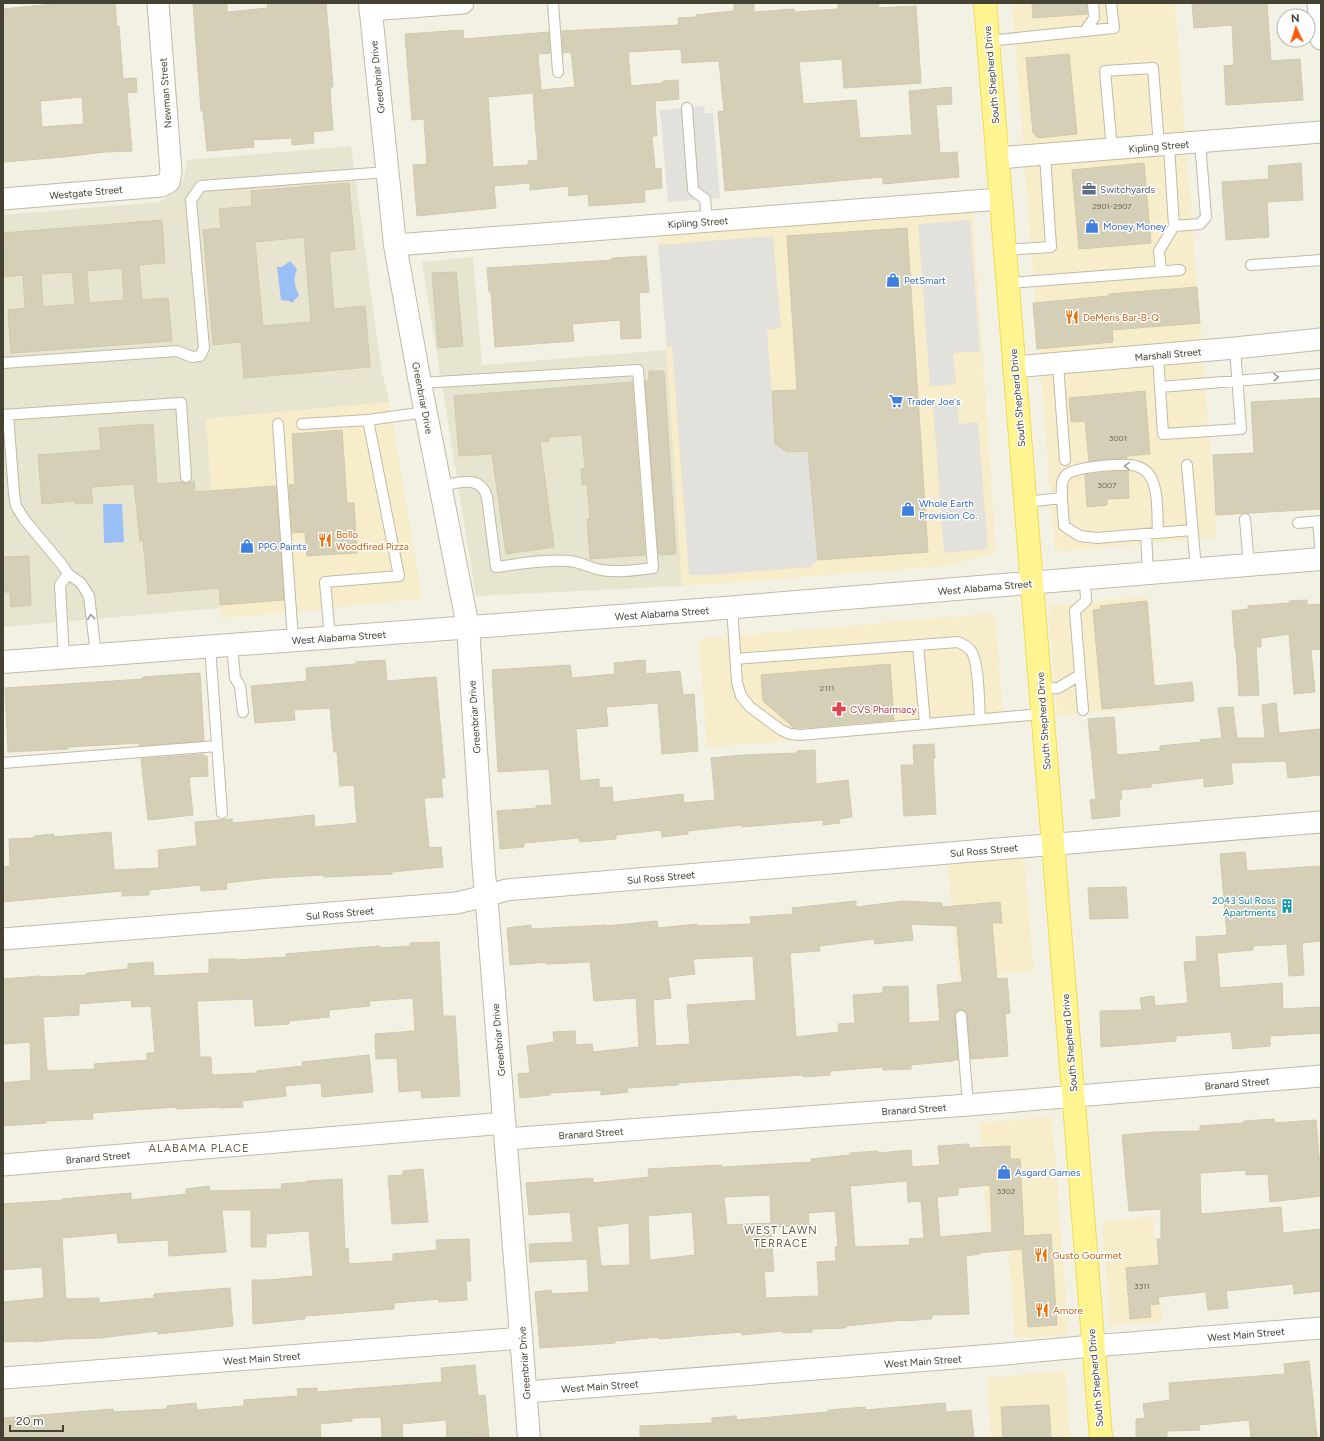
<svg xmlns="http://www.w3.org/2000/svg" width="1324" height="1441" font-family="Figtree,sans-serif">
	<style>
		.residential { fill: #e7e4d0 }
		.commercial { fill: #f7edcb }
		.parking { fill: #e3e1dc }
		.water { fill: #99bff6 }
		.building { fill: #d5cfb7; stroke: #d1c9aa; fill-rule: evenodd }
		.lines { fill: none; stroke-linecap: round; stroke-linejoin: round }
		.service-casing { stroke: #bfbba5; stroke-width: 12 }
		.minor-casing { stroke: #bfbba5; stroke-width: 23 }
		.tertiary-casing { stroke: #bfbba5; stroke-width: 24 }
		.primary-casing { stroke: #eddc57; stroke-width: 24 }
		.service { stroke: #fff; stroke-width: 10 }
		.minor { stroke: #fff; stroke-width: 21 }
		.tertiary { stroke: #fff; stroke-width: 22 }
		.primary { stroke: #fff490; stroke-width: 22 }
		.oneway { stroke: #a2a099 }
		.labels { text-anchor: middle; stroke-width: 3; stroke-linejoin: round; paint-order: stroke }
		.number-label { font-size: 8px; fill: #696454 }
		.street-label { font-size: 10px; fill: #454133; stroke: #fff }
		.service-label { font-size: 10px; fill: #4e5e75; stroke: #fff; text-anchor: start }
		.shop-label { font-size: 10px; fill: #366cbe; stroke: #fff; text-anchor: start }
		.food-label { font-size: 10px; fill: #c56008; stroke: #fff; text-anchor: start }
		.health-label { font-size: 10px; fill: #be3a42; stroke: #fff; text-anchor: start }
		.culture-label { font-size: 10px; fill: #0d838f; stroke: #fff; text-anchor: end }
		.neighbourhood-label { font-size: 11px; letter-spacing: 1px; fill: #696249; stroke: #fff }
	</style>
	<rect width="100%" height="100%" fill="#f3f1e3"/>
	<!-- residential -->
	<path class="residential" d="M351,146l30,221 8,35 -183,17 13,189 -216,19v-412l157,-13 23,-22 5,-20z
		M473,257l9,108 185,-15 15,236 -206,10 -54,-334z"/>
	<!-- commercial -->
	<path class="commercial" d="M1012,3h163l42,534 -162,15z
		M973,212l23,341 -52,13 -262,20 -23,-351z
		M389,402l33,196 -118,13 -84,7 -14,-199z
		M1148,597l10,110 -101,9 -9,-110z
		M995,613l9,112 -297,22 -8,-108z
		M1024,858l10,113 -76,7 -10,-113z
		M1052,1117l17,217 -54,4 -8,-110 -19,1 -9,-106z
		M1153,1216l9,105 -52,5 -8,-104z
		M1066,1371l4,67h-79l-4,-60z"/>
	<!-- parking -->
	<path class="parking" d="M704,106l1,7h8l7,85 -52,4 -8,-92z
		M970,220l10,131 -27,2 3,31 -26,2 -12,-162z
		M773,236l8,92 -14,2 8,114 12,8 21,-1 10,109 -7,7 -102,8h-20l-17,-228h-5l-9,-102z
		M957,402l2,22 19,-2 10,127 -44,4 -11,-149z"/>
	<!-- water -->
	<path class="water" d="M290,261l7,8c-4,10 -3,16 2,26l-7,8 -2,-2 -9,-1 -4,-33h5z
		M103,504h19l2,38 -20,1z"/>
	<!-- building -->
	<path class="building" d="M63,3h52l2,24 2,-1 4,53 13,-1 1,14 -10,1 5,58 -27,1 -41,5 -61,5v-153zM82,97l2,27 -42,3 -2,-26z
		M193,3h34v9l41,-4 -1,-5h59l7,83 -3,3 3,41 -20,2 1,11 -22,2v-7l-39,2 1,7 -47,4 -4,-40h-2z
		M734,3h20v9l40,-3 1,3 43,-3v-6h40l1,5 37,-2 5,77 -77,5 -2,-29 -43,3 4,42 53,-4 4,38 52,-3 -3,-44 42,-4 1,17 -16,1 4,48 17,-1 2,25 -76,7v-7l-158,14 -7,-79 6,-1 -5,-50 -37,2 -1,-14 -53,3 3,34 32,-3v-2l15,-1 1,19 -24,2 2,35h-5l3,33 6,-1 1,20 -18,2 1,12 -56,4 -1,-12 -19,2 -1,-10 -38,4v-7l-36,3 2,22 -79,8 -4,-51 14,-1 -3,-45 -12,1 -7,-86 58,-4 1,9 85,-7 1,21 -12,1 3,36 34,-3 -4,-35 -8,1 -1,-22 117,-6 -1,-7 18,-1v-2l38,-4zM533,93l5,67 -10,1v4l-35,2 -5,-70z
		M1032,3h55v11l-54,4z
		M1192,3h75l4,58 29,-2 3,41 -77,5 -2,-39 10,-1 -2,-40 -38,3z
		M1069,54l8,80 -39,4 -5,-5 -7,-75z
		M1144,163l7,80 -72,6 -7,-79z
		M1301,163l2,37 -36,2 2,35 -43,3 -4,-58 47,-3 -1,-13z
		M349,183l6,66 -26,3 5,57 31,-3 5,61 -126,11 -3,-36 -28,3 -10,-115 18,-2 -2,-19 33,-3 -1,-15zM304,237l7,85 -48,4 -8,-84z
		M162,220l3,43 -26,2 3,35 26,-2 4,43 -161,12 -3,-43 17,-2 -2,-33 -18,2 -2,-44zM122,268l2,32 -35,3 -2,-32zM72,272l3,32 -32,3 -2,-33z
		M907,228l21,324 -110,8 -10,-109 -21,1 -12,-8 -3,-53 25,-1 -10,-154z
		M646,256l3,36 -10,1 2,45 -20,1 -1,-19 -48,4 2,17 -79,6 -4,-55h-2l-2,-24 125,-8v-2z
		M456,272l7,74 -25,2 -6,-75z
		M1197,287l3,36 -88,7 1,12 -76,7 -4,-46 76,-7v-2z
		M649,371h15l12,183 -15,1v-1h-3l-13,-173h4z
		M632,382l13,173 -55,4 -3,-40h3l-3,-35 -5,1 -1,-16h4l-3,-34 -33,2v4l-9,1 14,105 -48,7 -14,-100 -33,2 -5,-60z
		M1145,391l5,63 -23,2v2l-38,3 -4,-40 -14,1 -2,-24z
		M1321,398v111l-105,6 -3,-60 41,-2 -3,-51z
		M153,424l4,60 25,-2 5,1 7,-2 1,11 81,-6 8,114 -64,5 -1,-17 -71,6 -5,-54 -3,1 -6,-57 -43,3 2,16 -18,1v-3l-33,3 -4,-49 63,-5 -2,-22z
		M342,430l5,73h7l3,50 -50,3 -2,-24 -13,1 -3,-48 6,-1 -3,-50z
		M1128,471l1,27 -22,1v6l-20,2 -2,-32 21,-3z
		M29,556l2,49 -20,2 -1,-15h-7v-35z
		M1307,600v5l14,-1v45l-10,1 4,42 -21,2 -5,-60 -28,4v9h-5l3,48 -20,1 -3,-47h-1l-3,-38 16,-2v-3l42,-3 -1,-2z
		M1147,601l7,85 38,-4 2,19 -92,8 -9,-99 8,-1 -1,-3z
		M385,660l2,21 49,-4 9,101h-4l2,19 -19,1 5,50 12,-1 2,20 -51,5v2l-68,3 -1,-2 -54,3 -43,5 1,6 -26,2v-6l-52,5v5l-27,1v-5l-119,11v-35l7,-1 -1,-27 25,-1v-2l20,-2v3l57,-5 3,38 45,-2 -1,-18 39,-4 -2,-24 37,-3 1,4 81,-8 1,12 42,-4 -3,-38 -14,1 -3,-34h-3l-4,-44 -36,2 1,10 -40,3 -4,-37 56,-5 -1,-13 50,-4v-2z
		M645,660l1,14 34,-3 3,24 11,-1 4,57 -36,3 -4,-51 -52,4 2,19 -32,3 4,52 19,-2v9l13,-1 1,15 70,-8 1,9 31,-3 -4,-42 33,-3 53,-2v-2l18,-1 1,34 32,-4 4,37 -13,2 1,4 -17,2v-5l-81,7v-2l-54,6v3l-26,3 -1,-7 -45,5v4l-36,3 -1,-4 -55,5v4l-24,2 -3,-38 40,-3 -1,-2 16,-1 -3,-36 -51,3 -6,-102 78,-5 2,13 43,-4 -1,-11z
		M890,664l4,56 -94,8h-6l-31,-27 -2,-26z
		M200,673l4,68 -64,5 -1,-3 -71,4v2l-60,3 -3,-64 138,-9v-2z
		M1276,703l3,30 42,-4v46l-33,3 -2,-17 -55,2 2,21 -29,3v-9l-53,6v3l-30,3 1,9h-3l1,17 -28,3 -2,-19 6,-1 -8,-80 26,-2 3,38 43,-4v-5l41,-4 -1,-2 22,-2 -4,-30 15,-1 4,31h28l-3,-33z
		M934,744l1,14h-2l3,56 -32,2 -3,-51h13l-1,-20z
		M204,754v3l3,-1 1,20 -19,1 4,38 -45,5 -7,-61z
		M1245,852l2,19 74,-5v75l-19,2 2,32 -15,1 -2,-32 -34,2v4l-36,3 3,35 62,-5 1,26 38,-2v26l-51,3v10l-37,3 -2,-17 -55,4v5l-75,6 -1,-36 42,-1 -2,-12 14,-2 1,10 33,-3 -4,-41 13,-1 -1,-24 31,-2 -7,-81z
		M1126,887l2,31 -38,1 -2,-31z
		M856,901v6l47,-6 39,2v4l58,-5 2,21h-10l5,56 10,-1 3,35 -5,1 3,42 -37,3 -4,-44 -3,-5h-4l-5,3v4l3,43h-5v1l-42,4v4l-28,1v-3l-53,4v4l-27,2v-2l-125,8v2l-51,3 1,4 -27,3v-5l-51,3v2l-30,3 -2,-24 12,-1 -3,-27 27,-4 -1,-10 22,-1 1,14 16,-1 1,8 46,-5 -3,-49 -42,3 -4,-39 -44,2v-2l-36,3 -3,-37 24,-3v4l75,-4v1l51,-5 1,7 39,-4v2l54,-2 -1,-7 43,-3 -1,-6zM911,924l46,2 5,56 -25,3 3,36 -31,2 -1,-37 -25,1v6l-30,2 2,28 -17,1 1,8 -43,5 -6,-84 30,-2 -1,-5 55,-7 1,5 38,-4zM753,956l3,44 -69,5 3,39 -34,2 -3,-46 18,-2 -3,-21 27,-3 -2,-15z
		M439,942l4,74h12l5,80 -38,2 -1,-8 -22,2 -2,-34 -21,1 -1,-25 40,-3 -2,-33 -44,3 1,5 -41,4v7l-40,4v3l-34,2 -2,-27 -56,2 3,56h11l1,18 45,-2v-2l46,-5 -1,-4 67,-7 4,37 -51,5 -1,-14 -36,3 1,10 -44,5 1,6 -23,1v-1l-44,2v-2l-84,6 1,6 -47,2v2l-43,3v-43l28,-3 -1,-38 -27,2v-65l37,-3v1l47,-2v-2l41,-4v-5l25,-2 1,14 55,-3v-14h27v1l51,-3 -1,-3 94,-8v2l30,-2v-3zM131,1000l1,7 19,-1 4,47h-8v7l-53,4 1,5 -48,2 -4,-54 36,-2v-11z
		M1274,1119l1,4 41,-3 5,60v16l-51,6 -2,-28 -22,1v-5l-46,3 1,41 80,-7 2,26 38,-4v62l-27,3 -1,-10 -67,7 2,17 -20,2 -2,-18 -48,5 1,7 -9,1 1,12 -21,2 -4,-51 33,-3 -2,-26h4v-30l-32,2 -7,-76 33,-3 45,-1v-5l44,-3v-2z
		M969,1144v4l41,-2v13h10l4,77 27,-2 6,91 -29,2 -6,-78 -43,4 1,1 -14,2 3,58 -37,1v4l-29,2v-1l-57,6v2l-34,1v3l-29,1 -1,-2 -40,4 -1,-3 -82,7v-2l-44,4v2l-75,5 -5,-56 16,-2 1,4 37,-2 -2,-33 -57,3 -1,-18 44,-2 -3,-30 -41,3 -3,-32 67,-5v5l56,-6 -1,-8 73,-4 1,2 90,-5 -1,-3 39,-4v-2l28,-2v2l33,-3 1,17 28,-2 -2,-19zM907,1181l1,21 13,-1 3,37 -15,1 1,6 -55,2 -5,-61zM990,1185l2,47 -52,5 -3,-40 21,-2v-7zM770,1195l1,32 38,-2 -1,-12 27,-2 3,36h-3l1,14 -19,1 2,34 -53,2 -2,-26 10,-1 -4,-48 -43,2 -3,-28zM692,1212l3,43 -45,5 -2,-44zM629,1223l1,42 -29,1 -4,-39z
		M423,1169l5,53 -36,2 -4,-48 15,-1v-4z
		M342,1179l3,70 3,-1 1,16 44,-3v-7l44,-4 -1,-10 33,-1 2,42h-5l1,19 -28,2v-3l-45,4v6l-89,7v3l-52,5 -1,-44h16l45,-4 -4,-45 -43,3v13h-15v-37h-29l4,42 -57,4 -1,-16 -50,3 -1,-10 -55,5 4,61 33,-1v5l55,-5v-4l76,-6 3,38 -75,8 -1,-3 -57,7 -38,1 -28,3v-1l-31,1v-40l41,-4 -2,-31 -39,3v-66l60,-4 -1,-1 69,-6v7l55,-6v-5l23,-3 1,5 72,-2 -1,-5 26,-2v-1z
		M1309,1361l8,77h-66l-2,-18 -50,5 1,5 -33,1v7h-31v-19l9,-1 -2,-14 27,-4 -1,-17 116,-9 -1,-10z
		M475,1365l3,31 7,-1 4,42 -42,1 -1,-18 -44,4 1,14h-21l-1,-21 -29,1v3l-32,3 1,14h-318v-20l110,-9v3l54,-3v-3l29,-3 1,7 47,-4v-6l54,-4 -1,-7 20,-1v4l125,-10 -1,-14z
		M945,1403l1,9 25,-2 3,28h-334v-12l72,-3v-5l24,-2 1,4 91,-8v-2l37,-3v3z
		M1049,1405l2,33h-48l-2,-31z"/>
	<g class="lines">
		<defs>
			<path id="service" d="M553,3l5,69
				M1085,31l9,-13 -1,-15
				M988,41l126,-13 -3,-25
				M687,108l6,82 12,9 2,23
				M1169,145l5,81 26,-2 6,-7 -6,-75
				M1112,149l-7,-78 48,-3 6,78
				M1005,250l46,-3 -6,-92
				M1251,265l70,-5
				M1161,271l-2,-20 15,-25
				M1008,283l172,-13
				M1158,355l5,79 78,-5 -6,-81
				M3,363l174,-12 15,6 8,-1 4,-8 -13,-148 10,-14 186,-14
				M1058,364l7,96
				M420,383l218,-13 15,198c-16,2 -35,5 -52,2 -11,-2 -20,-8 -32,-9 -24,-2 -49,3 -73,6l-9,-70c-7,-23 -28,-14 -47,-11
				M1160,387l161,-13
				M3,415l178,-12 5,74
				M8,415l6,78 2,13 8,13 39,47 5,8
				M278,424l15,216
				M302,424l66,-4 58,-8
				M1187,465l9,104
				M1062,498c0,-8 -2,-16 4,-23 8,-8 51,-11 63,-10 8,0 17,4 21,11 9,14 7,40 8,57
				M1025,502l37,-4 2,28 16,10 17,2 95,-8
				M1245,519l4,46
				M1318,522l3,33
				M1298,523l23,-2
				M1146,534l2,39
				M732,607l5,75 4,14 9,11 31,23 9,4 10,1 242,-21
				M330,638l-5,-56 74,-6 -31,-156
				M232,645l3,33 5,8 3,26
				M918,645l7,79
				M210,647l12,166
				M64,658l-4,-73 8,-11 13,9 8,13 7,59
				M735,659l223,-17c5,2 9,4 13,9 8,10 8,53 9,68
				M1040,689l18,-1 22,-13
				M1083,710l-8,-99 11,-10 -1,-22
				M3,763l214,-17
				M961,1016l7,89"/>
			<path id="minor" d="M1318,3l3,36
				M370,10l93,-7
				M998,158l323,-26
				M3,199l158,-13 8,-4 2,-10 -13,-169
				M395,245l606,-46
				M1014,367l221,-19 86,-9
				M3,939l453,-36 30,-7 20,-6 815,-68
				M506,1139l462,-34 353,-29
				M3,1165l502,-42
				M3,1378l519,-40
				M526,1392l480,-38 86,-8 229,-18"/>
			<path id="tertiary" d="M370,3l25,242 25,138 48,244 16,246 4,44 41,521
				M3,662l709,-53 609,-50"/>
			<path id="primary" d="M985,3l116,1435"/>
		</defs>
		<!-- service casing -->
		<use href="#service" class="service-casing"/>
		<!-- minor casing -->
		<use href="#minor" class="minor-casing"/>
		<!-- tertiary casing -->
		<use href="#tertiary" class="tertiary-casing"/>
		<!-- primary casing -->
		<use href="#primary" class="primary-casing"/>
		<!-- service -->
		<use href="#service" class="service"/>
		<!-- minor -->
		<use href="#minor" class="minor"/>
		<!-- tertiary -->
		<use href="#tertiary" class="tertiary"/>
		<!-- primary -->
		<use href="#primary" class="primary"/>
	</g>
	<!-- one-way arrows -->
	<defs><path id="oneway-chevron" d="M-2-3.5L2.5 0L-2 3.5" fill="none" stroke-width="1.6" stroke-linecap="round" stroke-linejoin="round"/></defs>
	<g class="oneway">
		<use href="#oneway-chevron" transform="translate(1276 377) rotate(-4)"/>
		<use href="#oneway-chevron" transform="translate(1127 466) rotate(-178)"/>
		<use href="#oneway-chevron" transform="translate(91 617) rotate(-96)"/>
	</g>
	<!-- icons -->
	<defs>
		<symbol id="office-bare" viewBox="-9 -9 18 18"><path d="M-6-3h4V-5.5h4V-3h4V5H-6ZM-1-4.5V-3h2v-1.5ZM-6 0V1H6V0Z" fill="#5c6f8a" stroke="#fff" stroke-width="2.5" paint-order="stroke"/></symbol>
		<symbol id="shop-bare" viewBox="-9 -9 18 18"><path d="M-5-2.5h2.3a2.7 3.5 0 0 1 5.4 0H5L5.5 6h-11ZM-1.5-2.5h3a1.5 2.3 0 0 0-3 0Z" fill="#3f7fe0" stroke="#fff" stroke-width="2.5" paint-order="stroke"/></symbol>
		<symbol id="restaurant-bare" viewBox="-9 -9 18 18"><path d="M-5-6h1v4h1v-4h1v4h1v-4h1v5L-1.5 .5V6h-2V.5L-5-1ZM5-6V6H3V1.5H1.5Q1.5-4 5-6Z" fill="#e8710a" stroke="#fff" stroke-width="2.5" paint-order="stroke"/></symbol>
		<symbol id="supermarket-bare" viewBox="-9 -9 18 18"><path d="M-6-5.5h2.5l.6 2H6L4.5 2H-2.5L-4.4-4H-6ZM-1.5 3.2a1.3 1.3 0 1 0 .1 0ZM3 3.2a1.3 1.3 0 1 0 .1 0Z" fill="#3f7fe0" stroke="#fff" stroke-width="2.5" paint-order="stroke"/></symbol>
		<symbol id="pharmacy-bare" viewBox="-9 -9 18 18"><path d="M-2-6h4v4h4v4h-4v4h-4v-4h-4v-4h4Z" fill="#e0444e" stroke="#fff" stroke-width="2.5" paint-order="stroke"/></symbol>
		<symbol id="building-bare" viewBox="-9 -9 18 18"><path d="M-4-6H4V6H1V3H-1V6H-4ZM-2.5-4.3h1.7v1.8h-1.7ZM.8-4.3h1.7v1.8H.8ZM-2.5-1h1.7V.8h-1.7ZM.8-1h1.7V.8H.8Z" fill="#0f9aa8" stroke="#fff" stroke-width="2.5" paint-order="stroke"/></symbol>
	</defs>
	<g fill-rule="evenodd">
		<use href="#office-bare" x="1079" y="179" width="20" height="20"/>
		<use href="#shop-bare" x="1082" y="216" width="20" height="20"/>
		<use href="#shop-bare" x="883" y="270" width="20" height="20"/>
		<use href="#restaurant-bare" x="1062" y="307" width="20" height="20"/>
		<use href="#supermarket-bare" x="886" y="391" width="20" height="20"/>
		<use href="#shop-bare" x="898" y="499" width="20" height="20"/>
		<use href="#restaurant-bare" x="315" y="530" width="20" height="20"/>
		<use href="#shop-bare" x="237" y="536" width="20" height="20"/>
		<use href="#pharmacy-bare" x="829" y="699" width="20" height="20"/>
		<use href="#building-bare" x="1277" y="896" width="20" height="20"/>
		<use href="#shop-bare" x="994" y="1162" width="20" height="20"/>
		<use href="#restaurant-bare" x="1031" y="1245" width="20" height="20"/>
		<use href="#restaurant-bare" x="1032" y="1300" width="20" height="20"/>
	</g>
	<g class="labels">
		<!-- number labels -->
		<g class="number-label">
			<text x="1112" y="209">2901-2907</text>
			<text x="1118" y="441">3001</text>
			<text x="1107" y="488">3007</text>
			<text x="827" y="691">2111</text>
			<text x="1006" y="1194">3302</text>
			<text x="1142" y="1289">3311</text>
		</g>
		<!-- street labels -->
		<g class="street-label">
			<text transform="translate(991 75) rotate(-95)" y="4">South Shepherd Drive</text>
			<text transform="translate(377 77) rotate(-96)" y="4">Greenbriar Drive</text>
			<text transform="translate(165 93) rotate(-94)" y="4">Newman Street</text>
			<text transform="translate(1159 146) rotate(-5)" y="4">Kipling Street</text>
			<text transform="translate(86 192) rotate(-5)" y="4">Westgate Street</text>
			<text transform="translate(698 222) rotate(-4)" y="4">Kipling Street</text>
			<text transform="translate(1168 354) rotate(-5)" y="4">Marshall Street</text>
			<text transform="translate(423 398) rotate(79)" y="4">Greenbriar Drive</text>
			<text transform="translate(1017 398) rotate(-95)" y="4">South Shepherd Drive</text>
			<text transform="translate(985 587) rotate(-5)" y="4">West Alabama Street</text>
			<text transform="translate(662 613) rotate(-4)" y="4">West Alabama Street</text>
			<text transform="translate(339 637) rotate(-4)" y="4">West Alabama Street</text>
			<text transform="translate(474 717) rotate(-94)" y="4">Greenbriar Drive</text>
			<text transform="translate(1043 721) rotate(-94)" y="4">South Shepherd Drive</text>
			<text transform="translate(984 850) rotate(-5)" y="4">Sul Ross Street</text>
			<text transform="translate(661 877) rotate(-5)" y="4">Sul Ross Street</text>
			<text transform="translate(340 913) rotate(-5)" y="4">Sul Ross Street</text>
			<text transform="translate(498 1040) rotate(-95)" y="4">Greenbriar Drive</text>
			<text transform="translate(1069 1043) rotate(-95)" y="4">South Shepherd Drive</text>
			<text transform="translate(1237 1083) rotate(-5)" y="4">Branard Street</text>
			<text transform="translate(914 1109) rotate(-4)" y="4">Branard Street</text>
			<text transform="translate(591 1133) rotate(-4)" y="4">Branard Street</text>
			<text transform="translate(98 1157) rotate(-5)" y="4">Branard Street</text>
			<text transform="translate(1246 1334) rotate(-5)" y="4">West Main Street</text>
			<text transform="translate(262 1358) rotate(-4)" y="4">West Main Street</text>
			<text transform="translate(923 1361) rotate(-4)" y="4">West Main Street</text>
			<text transform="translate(524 1363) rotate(-94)" y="4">Greenbriar Drive</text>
			<text transform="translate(1095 1378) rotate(-95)" y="4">South Shepherd Drive</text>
			<text transform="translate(600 1386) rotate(-4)" y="4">West Main Street</text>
		</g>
		<!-- service labels -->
		<g class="service-label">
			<text x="1100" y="193">Switchyards</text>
		</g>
		<!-- shop labels -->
		<g class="shop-label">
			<text x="1103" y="230">Money Money</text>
			<text x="904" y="284">PetSmart</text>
			<text x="907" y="405">Trader Joe's</text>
			<text x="919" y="507">Whole Earth<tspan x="919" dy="12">Provision Co.</tspan></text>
			<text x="258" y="550">PPG Paints</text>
			<text x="1015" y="1176">Asgard Games</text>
		</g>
		<!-- food labels -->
		<g class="food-label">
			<text x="1083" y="321">DeMeris Bar-B-Q</text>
			<text x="336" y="538">Bollo<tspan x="336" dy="12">Woodfired Pizza</tspan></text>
			<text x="1052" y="1259">Gusto Gourmet</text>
			<text x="1053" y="1314">Amore</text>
		</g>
		<!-- health labels -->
		<g class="health-label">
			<text x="850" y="713">CVS Pharmacy</text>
		</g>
		<!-- culture labels -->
		<g class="culture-label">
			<text x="1276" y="904">2043 Sul Ross<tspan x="1276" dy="12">Apartments</tspan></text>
		</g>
		<!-- neighbourhood labels -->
		<g class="neighbourhood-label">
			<text x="199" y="1152">ALABAMA PLACE</text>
			<text x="781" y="1234">WEST LAWN<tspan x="781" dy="13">TERRACE</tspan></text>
		</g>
	</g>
	<!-- border -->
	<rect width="1324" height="1441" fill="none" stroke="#454133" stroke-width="8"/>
	<!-- north arrow -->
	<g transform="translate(1296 28) rotate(356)"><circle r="19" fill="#ffffff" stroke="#b5b3ad"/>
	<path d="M0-3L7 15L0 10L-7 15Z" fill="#ff5f0e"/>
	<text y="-6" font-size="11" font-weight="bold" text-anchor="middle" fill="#454133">N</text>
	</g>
	<!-- scale -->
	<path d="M10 1425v6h53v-6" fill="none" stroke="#454133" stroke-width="2"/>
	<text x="16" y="1425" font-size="12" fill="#454133" stroke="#ffffff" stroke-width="3" paint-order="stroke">20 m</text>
</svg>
